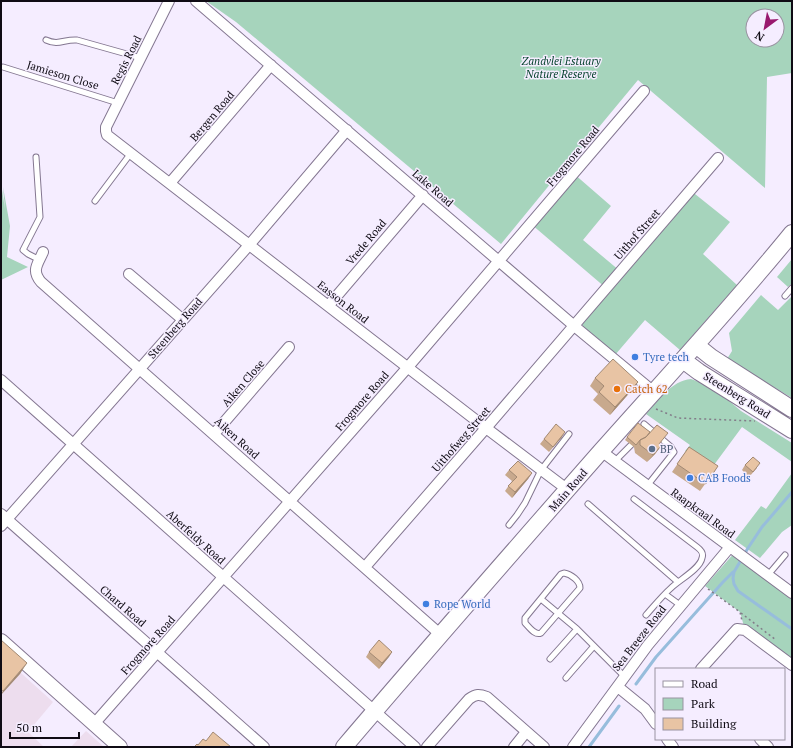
<svg xmlns="http://www.w3.org/2000/svg" width="793" height="748" font-family="'PT Serif',serif">
	<style>
		.industrial { fill: #edddee }
		.green { fill: #a6d4bc; fill-rule: evenodd }
		.lines { fill: none; stroke-linecap: round; stroke-linejoin: round }
		.stream { stroke: #97bddc; stroke-width: 3 }
		.lane-casing { stroke: #847791; stroke-width: 7 }
		.street-casing { stroke: #847791; stroke-width: 12 }
		.secondary-casing { stroke: #847791; stroke-width: 16 }
		.primary-casing { stroke: #847791; stroke-width: 18 }
		.path { stroke: #827c89; stroke-width: 1.5; stroke-dasharray: 2 3; stroke-linecap: butt }
		.lane { stroke: #fff; stroke-width: 5 }
		.street { stroke: #fff; stroke-width: 10 }
		.secondary { stroke: #fff; stroke-width: 14 }
		.primary { stroke: #fff; stroke-width: 16 }
		.wall { fill: #c8a98d }
		.shaded-wall { fill: #a28973 }
		.building { fill: #e8c4a4; stroke: #a28973 }
		.shop-dot { fill: #3f7fe0; stroke: #f5edff; stroke-width: 1.5 }
		.food-dot { fill: #e8710a; stroke: #f5edff; stroke-width: 1.5 }
		.service-dot { fill: #5c6f8a; stroke: #f5edff; stroke-width: 1.5 }
		.labels { text-anchor: middle; stroke-width: 3; stroke-linejoin: round; paint-order: stroke }
		.street-label { font-size: 11px; fill: #0f0b14; stroke: #f5edff }
		.park-label { font-size: 11px; font-style: italic; fill: #003f29; stroke: #f5edff }
		.shop-label { font-size: 11px; fill: #366cbe; stroke: #f5edff; text-anchor: start }
		.food-label { font-size: 11px; fill: #c56008; stroke: #f5edff; text-anchor: start }
		.service-label { font-size: 11px; fill: #4e5e75; stroke: #f5edff; text-anchor: start }
	</style>
	<rect width="100%" height="100%" fill="#f5edff"/>
	<!-- industrial -->
	<path class="industrial" d="M1,655l52,47 -25,30 16,15h-43z
		M86,731l18,16h-33z"/>
	<!-- green -->
	<path class="green" d="M206,1h586v72l-25,4 -2,111 -127,-108 -63,76 -1,-1 -73,89 -265,-222zM753,16h24v24h-24z
		M573,173l38,33 -28,34 37,31 70,-81 40,32 -27,32 34,31 -57,65 -35,-30 -30,35 -32,-26 -1,-8 24,-33 -75,-64z
		M1,183l4,26 -2,-22 7,39 -3,31 21,10 -27,13z
		M792,259v24l-4,4 -11,-10z
		M761,295l17,15 14,-14v102l-65,-39 5,-8 -3,-18z
		M691,379l8,3 29,18 13,11 51,32v19l-50,-35 -31,42 -26,-18 5,-6 -44,-31c13,-14 25,-33 45,-35z
		M792,473v52l-10,7 -22,26 -25,-18 26,-34 5,3z
		M736,551l56,41v73l-47,-35 -5,-18 -35,-26z"/>
	<g class="lines">
		<!-- stream -->
		<path class="stream" d="M792,492l-30,35 -14,21 -14,24 -1,6 1,6 4,7 54,38
			M636,684l20,-27 67,-75 10,-10
			M589,747l30,-41"/>
		<defs>
			<path id="lane" d="M46,40c13,6 18,-1 31,0l64,18
				M3,67l115,36
				M36,157l4,60 -17,33 5,4 12,6
				M95,201l36,-48
				M785,296l7,-8
				M644,424l27,23 3,5 -27,34
				M614,462l17,-17
				M634,499l63,48c4,3 7,6 5,11 -2,11 -23,22 -31,30 -9,8 -17,18 -25,27
				M588,504l90,78
				M509,525l8,-10 8,-12 16,-33 28,-36
				M564,573c7,1 16,8 16,15l-39,45c-6,3 -12,-6 -16,-10v-5l36,-44z
				M768,575l17,-20
				M665,594l15,11
				M541,599l36,30 47,47
				M550,659l27,-30
				M566,678l28,-32"/>
			<path id="street" d="M169,1l-63,126v4l1,4 379,293 82,62
				M196,1l383,329 75,62
				M170,183l101,-118
				M43,252c-5,12 -12,18 -2,30l400,353
				M129,274l53,45
				M329,305l94,-110
				M1,380l414,367
				M214,434l75,-87
				M601,451l191,142
				M1,514l263,233
				M1,526l249,-282 97,-114
				M365,567l121,-139 232,-270
				M701,669l36,-40 8,1 47,35
				M618,687l27,22 11,15
				M94,724l314,-357 236,-276
				M667,739l6,8
				M760,739l8,8
				M427,747l42,-48c7,-5 10,-5 18,-2l57,50
				M514,747l12,-15
				M573,747l75,-102 82,-98"/>
			<path id="secondary" d="M1,641l119,106"/>
			<path id="primary" d="M696,345l15,12 81,52
				M683,360l16,12 93,58
				M344,747c85,-100 172,-199 258,-297 64,-72 129,-142 190,-217"/>
		</defs>
		<!-- lane casing -->
		<use href="#lane" class="lane-casing"/>
		<!-- street casing -->
		<use href="#street" class="street-casing"/>
		<!-- secondary casing -->
		<use href="#secondary" class="secondary-casing"/>
		<!-- primary casing -->
		<use href="#primary" class="primary-casing"/>
		<!-- path -->
		<path class="path" d="M656,409l22,9 77,3
			M708,589l32,23 2,9
			M741,613l35,27"/>
		<!-- lane -->
		<use href="#lane" class="lane"/>
		<!-- street -->
		<use href="#street" class="street"/>
		<!-- secondary -->
		<use href="#secondary" class="secondary"/>
		<!-- primary -->
		<use href="#primary" class="primary"/>
	</g>
	<!-- wall -->
	<path class="wall" d="M595,378l43,4 -6,8 -22,25 -17,-15 5,-6 -8,-8z
		M650,432l12,9 -3,4 2,1 -6,8 -8,8 -12,-9 -1,-6 -9,-7 2,-3z
		M562,437l-13,15 -9,-8 4,-5z
		M689,447l29,19 -18,25 -28,-19z
		M745,465l12,3 -8,9 -7,-7z
		M509,470l23,3 -4,6 -16,19 -7,-7 7,-10 -7,-6z
		M369,652h23l-13,17 -13,-12z"/>
	<!-- shaded-wall -->
	<path class="shaded-wall" d="M638,382l-6,8 -22,25 5,-8z
		M565,432l-3,5 -13,15z
		M661,446l-6,8 -8,8 6,-7z
		M532,473l-4,6 -16,19 3,-6z
		M392,652l-3,5 -10,12 3,-6z
		M27,663l-7,11 -19,21v-1l2,-3z"/>
	<!-- building -->
	<path class="building" d="M613,359l25,23 -23,25 -16,-15 5,-6 -9,-8z
		M638,423l12,9 -4,5 -6,3 -4,5 -9,-8z
		M556,424l9,8 -12,15 -9,-8z
		M657,425l11,8 -9,11 2,2 -8,9 -13,-10v-5l6,-3z
		M689,447l29,19 -12,18 -29,-20z
		M753,457l7,6 -7,9 -8,-7z
		M518,461l14,12 -17,19 -7,-6 9,-9 -8,-7z
		M1,640l26,23 -24,28 -2,-1z
		M379,640l13,12 -10,11 -13,-11z
		M213,732l18,15h-37l3,-3 1,1 5,-6 3,2z"/>
	<!-- markers -->
	<g class="shop-dot">
		<circle cx="635" cy="357" r="4"/>
		<circle cx="690" cy="478" r="4"/>
		<circle cx="426" cy="604" r="4"/>
	</g>
	<circle class="food-dot" cx="617" cy="389" r="4"/>
	<circle class="service-dot" cx="652" cy="449" r="4"/>
	<g class="labels">
		<!-- street labels -->
		<g class="street-label">
			<text transform="translate(126 60) rotate(-63)" y="4">Regis Road</text>
			<text transform="translate(63 75) rotate(17)" y="4">Jamieson Close</text>
			<text transform="translate(212 116) rotate(-50)" y="4">Bergen Road</text>
			<text transform="translate(573 156) rotate(-50)" y="4">Frogmore Road</text>
			<text transform="translate(433 188) rotate(41)" y="4">Lake Road</text>
			<text transform="translate(637 234) rotate(-49)" y="4">Uithof Street</text>
			<text transform="translate(366 242) rotate(-50)" y="4">Vrede Road</text>
			<text transform="translate(343 302) rotate(38)" y="4">Easson Road</text>
			<text transform="translate(175 328) rotate(-49)" y="4">Steenberg Road</text>
			<text transform="translate(243 383) rotate(-49)" y="4">Aiken Close</text>
			<text transform="translate(737 395) rotate(32)" y="4">Steenberg Road</text>
			<text transform="translate(362 401) rotate(-49)" y="4">Frogmore Road</text>
			<text transform="translate(237 438) rotate(42)" y="4">Aiken Road</text>
			<text transform="translate(461 439) rotate(-49)" y="4">Uithofweg Street</text>
			<text transform="translate(568 490) rotate(-49)" y="4">Main Road</text>
			<text transform="translate(703 513) rotate(36)" y="4">Raapkraal Road</text>
			<text transform="translate(196 537) rotate(42)" y="4">Aberfeldy Road</text>
			<text transform="translate(123 606) rotate(41)" y="4">Chard Road</text>
			<text transform="translate(639 638) rotate(-52)" y="4">Sea Breeze Road</text>
			<text transform="translate(148 645) rotate(-48)" y="4">Frogmore Road</text>
		</g>
		<!-- park labels -->
		<g class="park-label">
			<text x="561" y="65">Zandvlei Estuary<tspan x="561" dy="13">Nature Reserve</tspan></text>
		</g>
		<!-- shop labels -->
		<g class="shop-label">
			<text x="643" y="361">Tyre tech</text>
			<text x="698" y="482">CAB Foods</text>
			<text x="434" y="608">Rope World</text>
		</g>
		<!-- food labels -->
		<g class="food-label">
			<text x="625" y="393">Catch 62</text>
		</g>
		<!-- service labels -->
		<g class="service-label">
			<text x="660" y="453">BP</text>
		</g>
	</g>
	<!-- border -->
	<rect width="793" height="748" fill="none" stroke="#0f0b14" stroke-width="4"/>
	<!-- legend -->
	<rect x="655" y="668" width="130" height="72" fill="#f5edff" stroke="#9993a1"/>
	<rect x="663" y="681" width="20" height="6" fill="#ffffff" stroke="#9993a1"/>
	<text x="691" y="688" font-size="12" fill="#0f0b14">Road</text>
	<rect x="663" y="698" width="20" height="12" fill="#a6d4bc" stroke="#9993a1"/>
	<text x="691" y="708" font-size="12" fill="#0f0b14">Park</text>
	<rect x="663" y="718" width="20" height="12" fill="#e8c4a4" stroke="#9993a1"/>
	<text x="691" y="728" font-size="12" fill="#0f0b14">Building</text>
	<!-- north arrow -->
	<g transform="translate(765 28) rotate(212)"><circle r="19" fill="#f5edff" stroke="#9993a1"/>
	<path d="M0-3L7 15L0 10L-7 15Z" fill="#99186e"/>
	<text y="-6" font-size="11" font-weight="bold" text-anchor="middle" fill="#0f0b14">N</text>
	</g>
	<!-- scale -->
	<path d="M10 732v6h69v-6" fill="none" stroke="#0f0b14" stroke-width="2"/>
	<text x="16" y="732" font-size="12" fill="#0f0b14" stroke="#f5edff" stroke-width="3" paint-order="stroke">50 m</text>
</svg>
